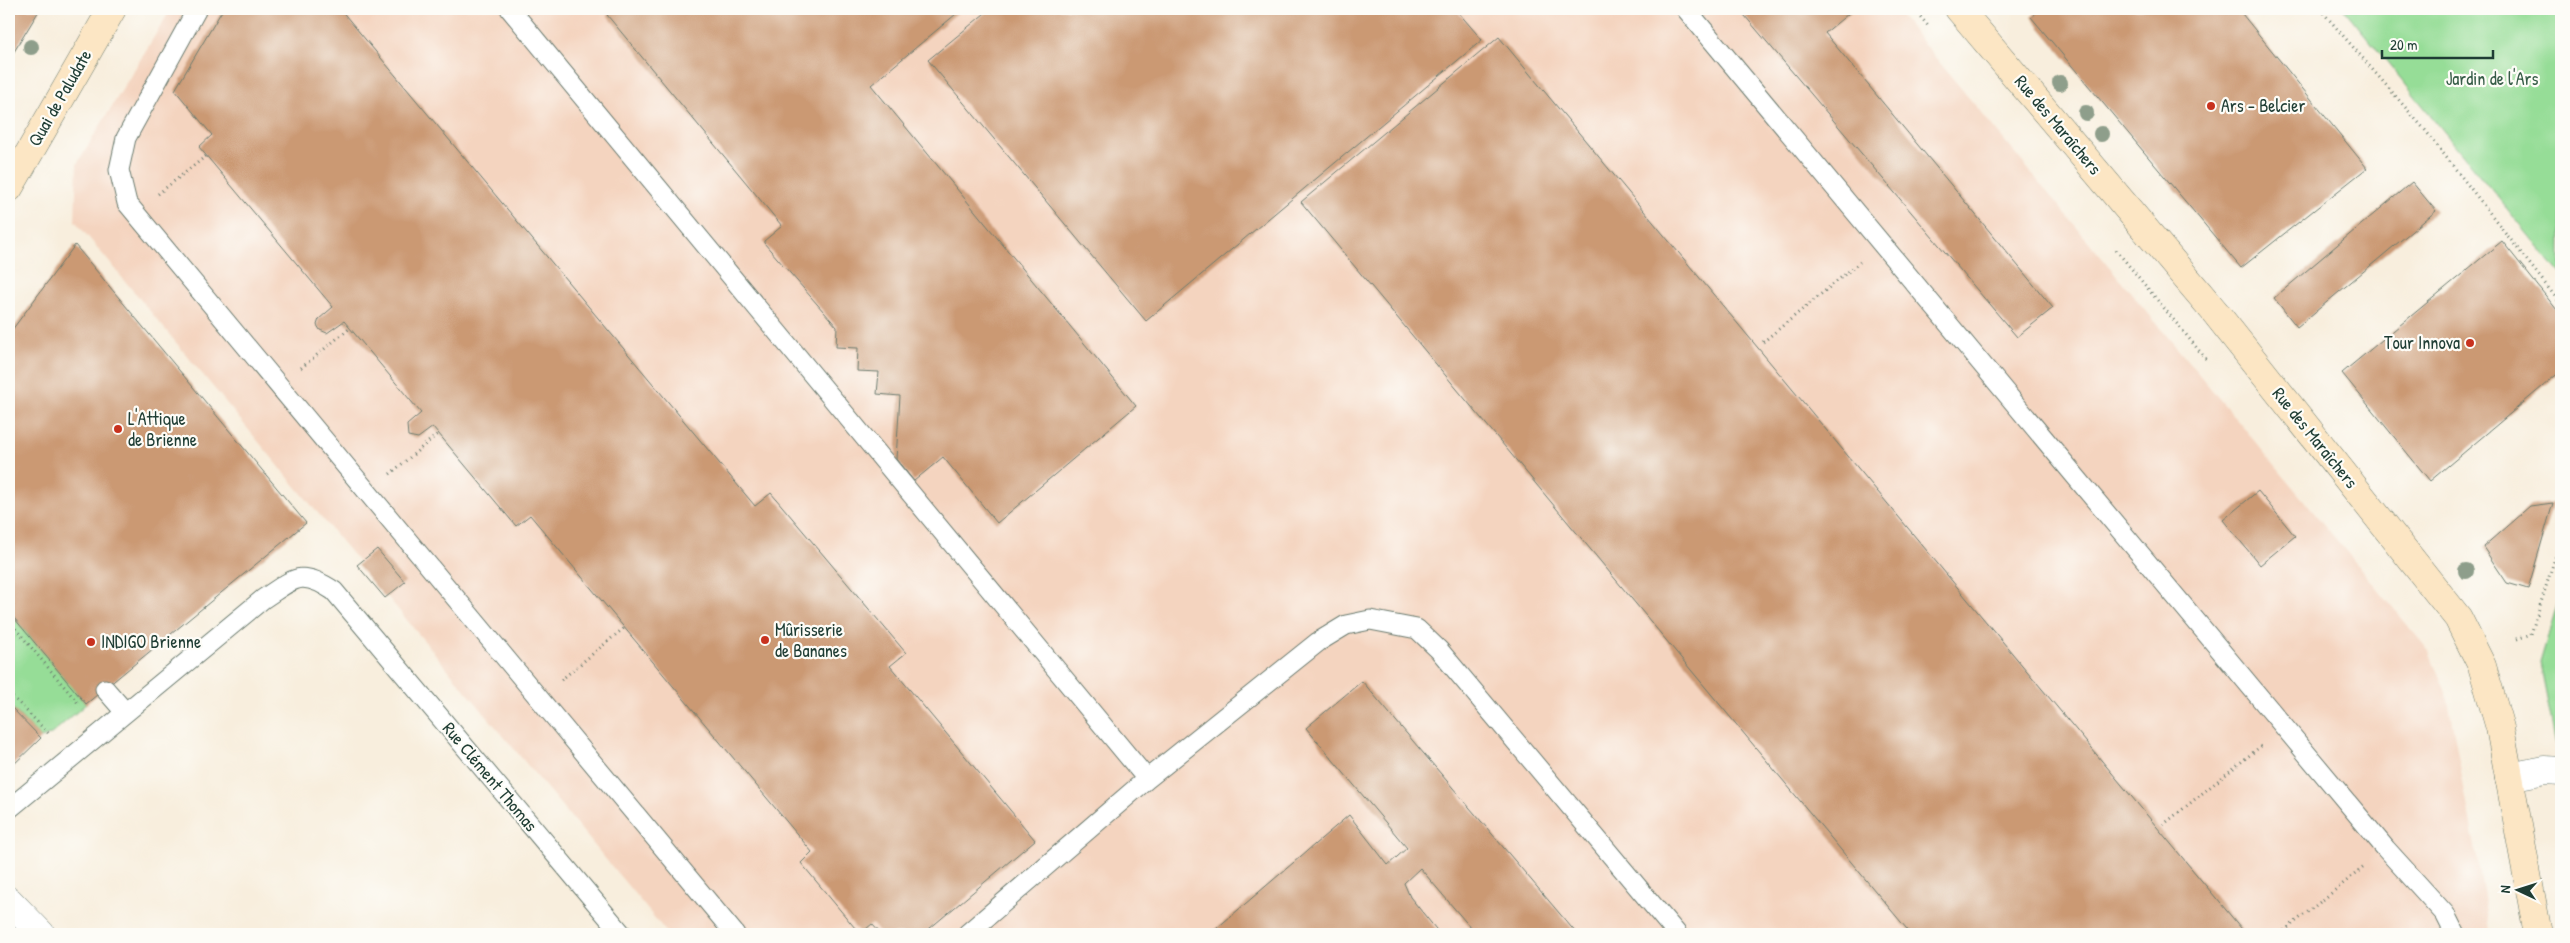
<svg xmlns="http://www.w3.org/2000/svg" width="2570" height="943" font-family="'Patrick Hand',sans-serif">
	<style>
		.built { fill: #f4d4bf }
		.green { fill: #96dd97; stroke: #5a8d66 }
		.building { fill: #cb9973 }
		.lines { fill: none; stroke-linecap: round; stroke-linejoin: round }
		.lane-casing { stroke: #6b7b6f; stroke-width: 21 }
		.street-casing { stroke: #6b7b6f; stroke-width: 29 }
		.secondary-casing { stroke: #6b7b6f; stroke-width: 29 }
		.path { stroke: #6b7b6f; stroke-width: 3; stroke-dasharray: 1 4; stroke-linecap: butt }
		.lane { stroke: #fff; stroke-width: 19 }
		.street { stroke: #fff; stroke-width: 28 }
		.secondary { stroke: #fce6c4; stroke-width: 28 }
		.tree { fill: #8e9e8b }
		.poi-dot { fill: #c8321e; stroke: #fdfcf7; stroke-width: 2 }
		.labels { text-anchor: middle; stroke-width: 4.5; stroke-linejoin: round; paint-order: stroke }
		.park-label { font-size: 18px; fill: #375d48; stroke: #fdfcf7 }
		.street-label { font-size: 18px; fill: #1f3d34; stroke: #fdfcf7 }
		.poi-label { font-size: 18px; fill: #1f3d34; stroke: #fdfcf7; text-anchor: start }
	</style>
	<rect width="100%" height="100%" fill="#fdfcf7"/>
	<filter id="ink" filterUnits="userSpaceOnUse"><feTurbulence type="fractalNoise" baseFrequency=".02" numOctaves="2"/><feDisplacementMap in="SourceGraphic" scale="10" xChannelSelector="R" yChannelSelector="G"/><feConvolveMatrix kernelMatrix="1 2 1 2 8 2 1 2 1" color-interpolation-filters="sRGB"/></filter>
	<filter id="wash" filterUnits="userSpaceOnUse"><feTurbulence type="fractalNoise" baseFrequency=".0096" numOctaves="4" result="noise"/><feDisplacementMap in="SourceGraphic" scale="20" xChannelSelector="R" yChannelSelector="G"/><feGaussianBlur stdDeviation="1.12" result="paint"/><feColorMatrix in="noise" values="0 0 0 0 0 0 0 0 0 0 0 0 0 0 0 0 0 1.4 0 .05"/><feComposite in="paint" operator="in"/></filter>
	<g filter="url(#wash)">
		<rect width="100%" height="100%" fill="#f8eedd"/>
		<!-- built -->
		<path class="built" d="M171,9h1724l534,642 18,44 44,239h-1823l-593,-713 2,-57z"/>
		<!-- green -->
		<path class="green" d="M2344,9h217v266z
			M2561,591v154h-5l-16,-82z
			M9,612l77,92 -36,31 -9,3 -32,-33z"/>
		<g id="blocks">
			<!-- building -->
			<path class="building" d="M9,9h31l-31,51z
				M223,9h117l415,497 16,-13 135,160 -16,13 145,174 -112,94h-42l-9,-10 -12,10 -59,-71 11,-11 -282,-337 -14,11 -83,-99 -15,11 -10,-2 -1,-11 14,-12 -77,-92 -17,12 -7,-3 -3,-5 2,-6 14,-12 -134,-160 13,-12 -37,-45z
				M615,9h347l-91,76 265,321 -139,117 -54,-66 -29,24 -18,-22 4,-63 -23,-2 2,-22 -22,-1 1,-23 -22,-1 1,-20 -73,-84v-2l18,-15 -175,-211z
				M990,9h472l-4,3 24,28 -336,281 -218,-261z
				M1739,9h115l-29,24 228,275 -36,29z
				M2040,9h198l129,159 -126,100 -210,-251z
				M1499,37l747,897h-335l-610,-732z
				M2412,182l24,29 -139,116 -23,-29z
				M2502,241l59,74v56l-131,110 -88,-108z
				M75,245l231,278 -220,181 -77,-92v-278z
				M2258,491l37,45 -35,29 -37,-45z
				M2553,503l-25,86 -21,-6 -24,-36 47,-41z
				M377,549l28,33 -20,16 -28,-33z
				M1362,681l215,253h-101l-56,-66 -16,15 6,14 30,37h-230l139,-119 39,50 19,-17 -101,-120z
				M9,705l32,33 -32,31z"/>
		</g>
	</g>
	<g filter="url(#ink)">
		<use href="#blocks" fill-opacity="0" stroke="#6b7b6f" stroke-width="1"/>
		<g class="lines">
			<defs>
				<path id="lane" d="M197,9l-71,129 -7,32 8,33 608,731
					M510,9l637,770 171,-137 28,-17 24,-5 47,9 22,21 238,284
					M1686,9l700,840 59,65 10,20
					M105,689l20,23
					M9,809l254,-210c31,-20 37,-31 71,-8l288,343
					M967,934l180,-155"/>
				<path id="street" d="M2509,777l36,-7 16,1
					M9,901l32,33"/>
				<path id="secondary" d="M1959,9l256,303 243,306 24,48 18,62 38,206
					M9,188l103,-179"/>
			</defs>
			<!-- lane casing -->
			<use href="#lane" class="lane-casing"/>
			<!-- street casing -->
			<use href="#street" class="street-casing"/>
			<!-- secondary casing -->
			<use href="#secondary" class="secondary-casing"/>
			<!-- path -->
			<path class="path" d="M1914,9l15,18
				M2320,9l105,121 136,174
				M158,194l48,-38
				M2116,250l90,109
				M1763,342l97,-80
				M301,368l49,-40
				M390,474l49,-41
				M9,621l69,82
				M2517,639l14,-5 30,-95
				M561,680l63,-52
				M9,693l41,42
				M2163,825l98,-79
				M877,934l2,-2
				M2280,934l84,-67"/>
			<!-- lane -->
			<use href="#lane" class="lane"/>
			<!-- street -->
			<use href="#street" class="street"/>
			<!-- secondary -->
			<use href="#secondary" class="secondary"/>
		</g>
		<!-- trees -->
		<g class="tree">
			<circle cx="31" cy="47" r="8"/>
			<circle cx="2060" cy="83" r="8"/>
			<circle cx="2086" cy="113" r="8"/>
			<circle cx="2101" cy="134" r="8"/>
			<circle cx="2466" cy="571" r="8"/>
		</g>
	</g>
	<!-- markers -->
	<g class="poi-dot">
		<circle cx="2211" cy="106" r="5"/>
		<circle cx="2470" cy="343" r="5"/>
		<circle cx="118" cy="429" r="5"/>
		<circle cx="765" cy="640" r="5"/>
		<circle cx="91" cy="642" r="5"/>
	</g>
	<g class="labels">
		<!-- park labels -->
		<g class="park-label">
			<text x="2492" y="85">Jardin de l'Ars</text>
		</g>
		<!-- street labels -->
		<g class="street-label">
			<text transform="translate(60 98) rotate(-60)" y="6">Quai de Paludate</text>
			<text transform="translate(2058 125) rotate(50)" y="6">Rue des Maraîchers</text>
			<text transform="translate(2315 438) rotate(51)" y="6">Rue des Maraîchers</text>
			<text transform="translate(490 777) rotate(50)" y="6">Rue Clément Thomas</text>
		</g>
		<!-- poi labels -->
		<g class="poi-label">
			<text x="2221" y="112">Ars - Belcier</text>
			<text x="2460" y="349" text-anchor="end">Tour Innova</text>
			<text x="128" y="425">L'Attique<tspan x="128" dy="21">de Brienne</tspan></text>
			<text x="775" y="636">Mûrisserie<tspan x="775" dy="21">de Bananes</tspan></text>
			<text x="101" y="648">INDIGO Brienne</text>
		</g>
	</g>
	<!-- margin -->
	<rect width="2570" height="943" fill="none" stroke="#fdfcf7" stroke-width="30"/>
	<!-- north arrow -->
	<g transform="translate(2518 890) rotate(274)" stroke="#fdfcf7" stroke-width="4" paint-order="stroke">
	<path d="M0-4L9 19L0 12L-9 19Z" fill="#1f3d34"/>
	<text y="-8" font-size="14" font-weight="bold" text-anchor="middle" fill="#1f3d34">N</text>
	</g>
	<!-- scale -->
	<path d="M2382 50v8h111v-8" fill="none" stroke="#1f3d34" stroke-width="2.5"/>
	<text x="2390" y="50" font-size="15" fill="#1f3d34" stroke="#fdfcf7" stroke-width="4" paint-order="stroke">20 m</text>
</svg>
